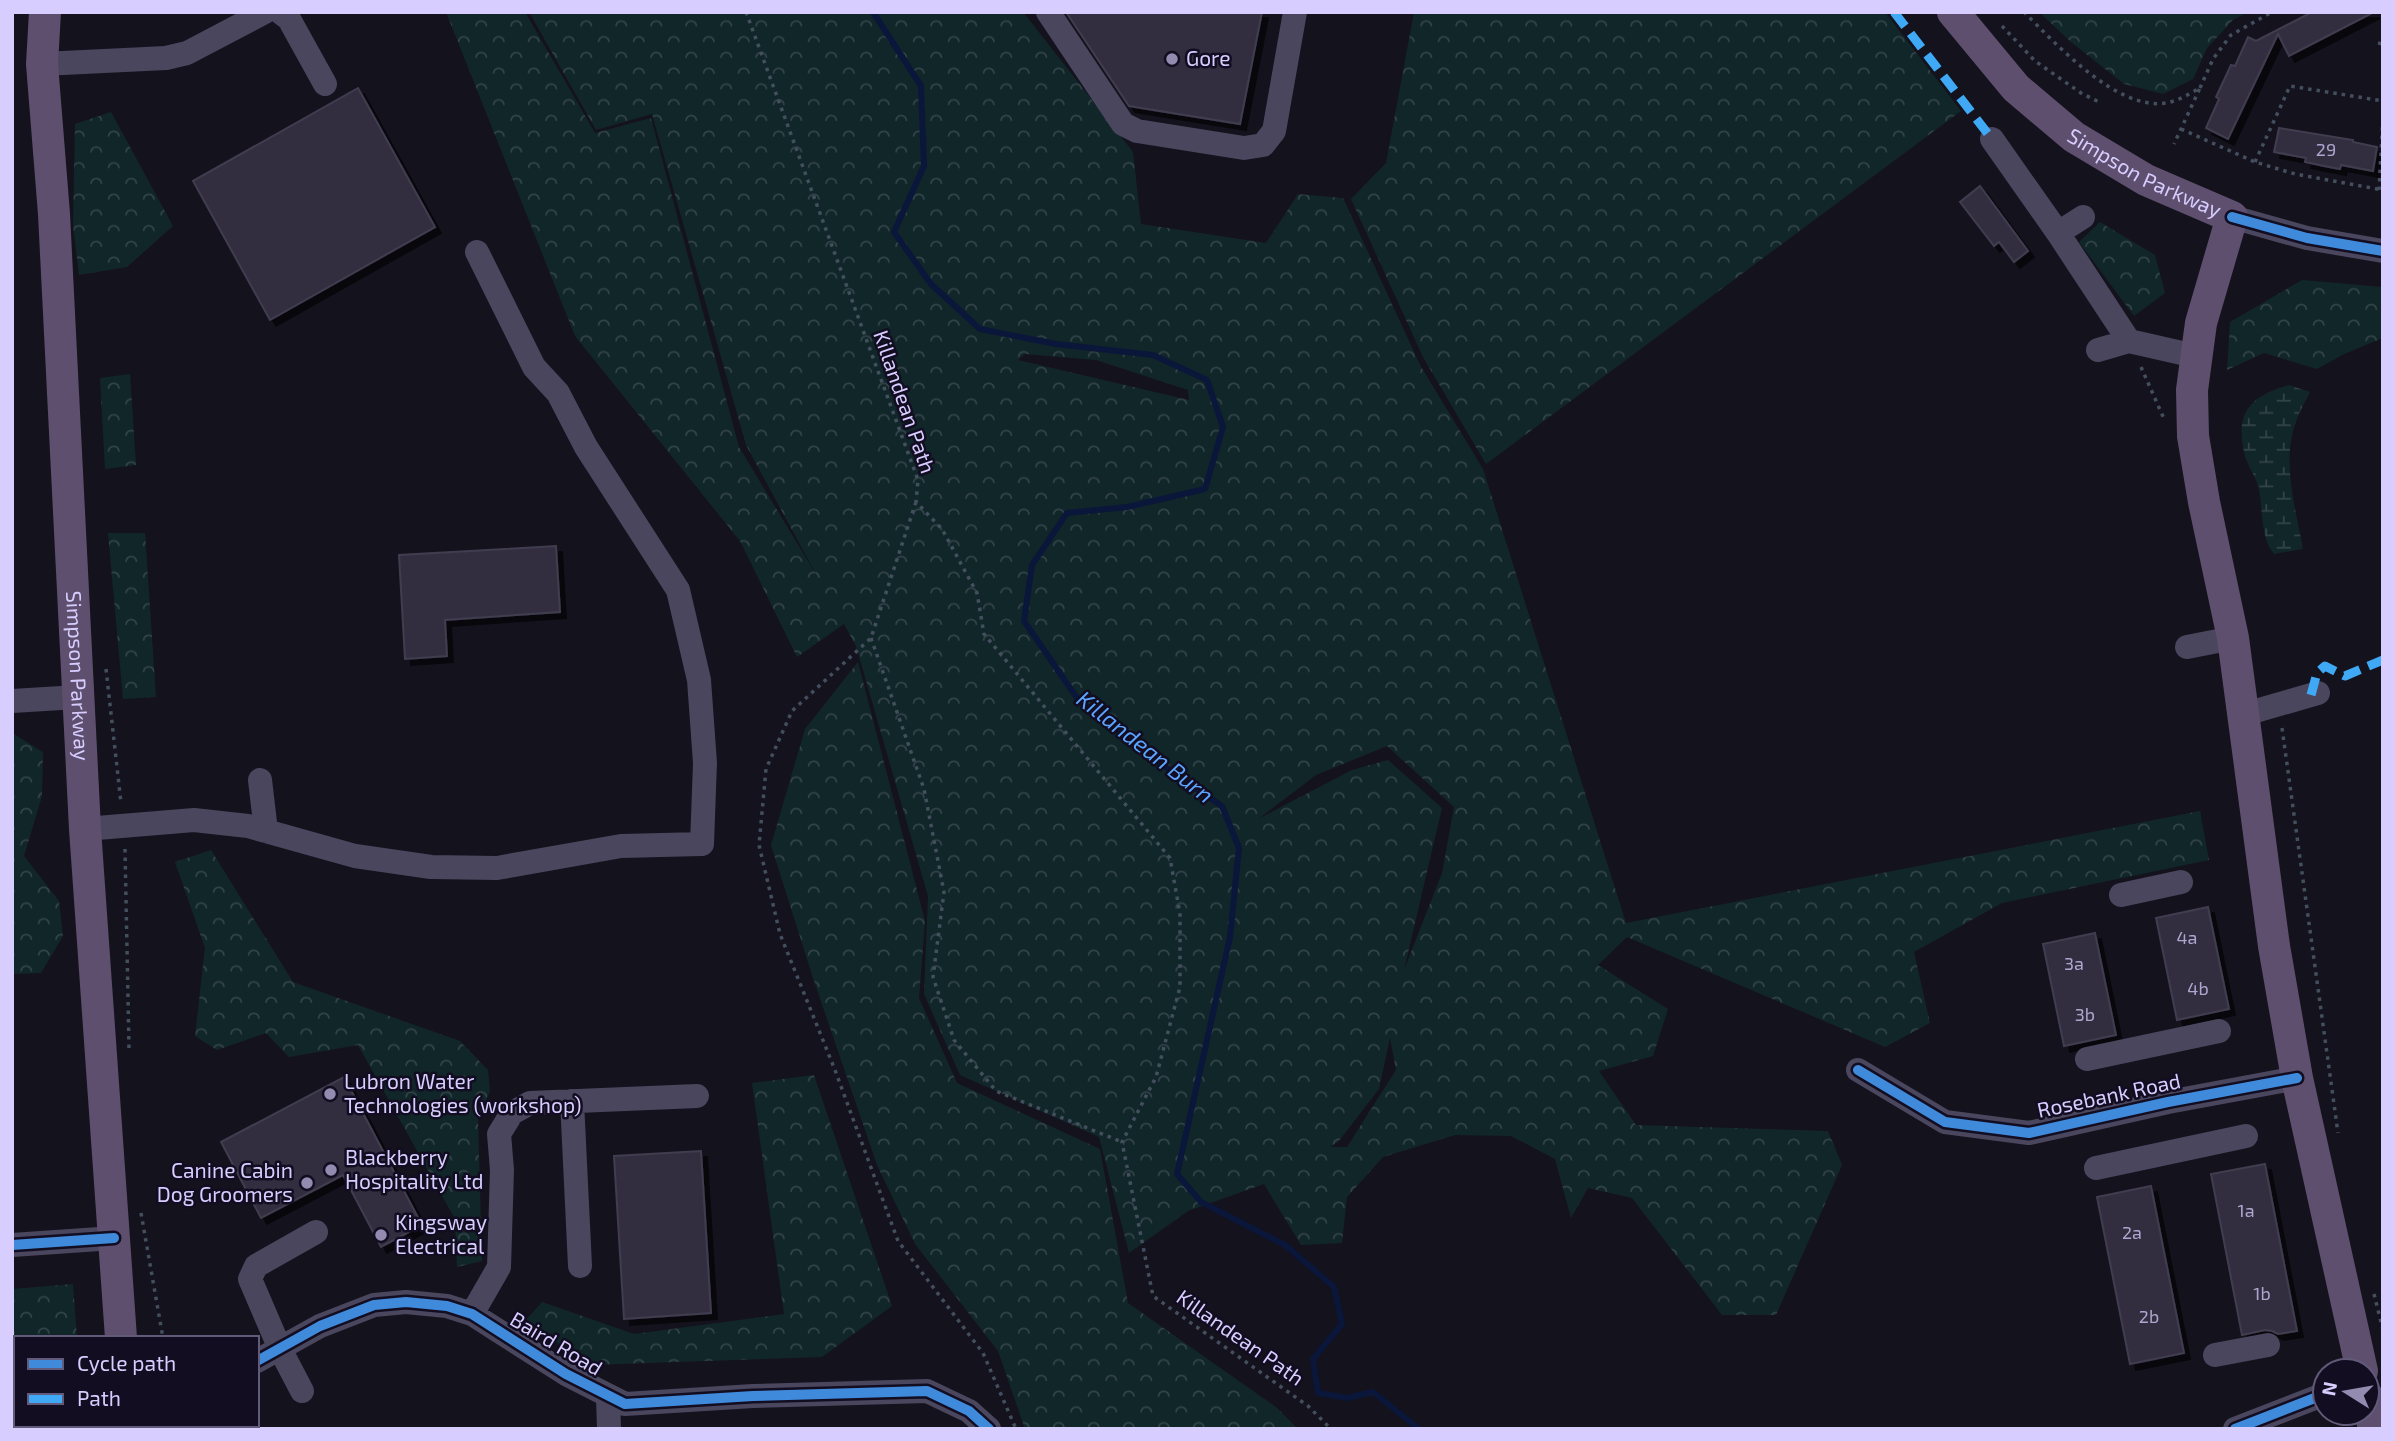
<svg xmlns="http://www.w3.org/2000/svg" width="2395" height="1441" font-family="'Exo 2',sans-serif">
	<style>
		.forest { fill: url(#forest-crowns); fill-rule: evenodd }
		.wetland { fill: url(#wetland-marsh) }
		.lines { fill: none; stroke-linecap: round; stroke-linejoin: round }
		.stream { stroke: #0a173b; stroke-width: 6 }
		.building { fill: #332f3f; stroke: #413c50; stroke-width: 2; filter: url(#shadow) }
		.path { stroke: #444f5e; stroke-width: 3.5; stroke-dasharray: 3.5 5; stroke-linecap: butt }
		.minor { stroke: #4a465e; stroke-width: 24 }
		.major { stroke: #5e4f6f; stroke-width: 32 }
		.quiet { stroke: #3fa9f5; stroke-width: 9; stroke-dasharray: 18 9; stroke-linecap: butt }
		.cycleway-casing { stroke: #120d21; stroke-width: 15 }
		.cycleway { stroke: #408adc; stroke-width: 10 }
		.poi-dot { fill: #938cb0; stroke: #120d21; stroke-width: 2.5 }
		.labels { text-anchor: middle; stroke-width: 5; stroke-linejoin: round; paint-order: stroke }
		.number-label { font-size: 18px; fill: #aea6cf }
		.poi-label { font-size: 21px; fill: #d7cdff; stroke: #120d21; text-anchor: start }
		.street-label { font-size: 21px; fill: #d7cdff; stroke: #120d21 }
		.water-label { font-size: 23px; font-style: italic; fill: #5ba4ff; stroke: #120d21 }
	</style>
	<defs>
		<pattern id="forest-crowns" width="20" height="18" patternUnits="userSpaceOnUse" patternTransform="scale(1.75)"><rect width="20" height="18" fill="#112629"/><path d="M2 6a3 3 0 1 1 6 0M12 15a3 3 0 1 1 6 0" fill="none" stroke="#334449"/></pattern>
		<pattern id="wetland-marsh" width="20" height="14" patternUnits="userSpaceOnUse" patternTransform="scale(1.75)"><rect width="20" height="14" fill="#112629"/><path d="M1 5h8M5 5V1M11 12h8M15 12V8" fill="none" stroke="#334449"/></pattern>
		<filter id="shadow"><feDropShadow dx="6" dy="6" stdDeviation="0" flood-color="#0009"/></filter>
	</defs>
	<rect width="100%" height="100%" fill="#14121d"/>
	<!-- forest -->
	<path class="forest" d="M446,12h79l70,121 56,-15 88,329 78,129 -71,-131 -94,-331 -56,16 -67,-118h494l110,140 8,72 125,19 32,-49 45,4 77,167 63,104 143,454 574,-112 9,49 -207,43 -88,49 16,71 -45,24 -258,-110 -29,28 70,44 -15,47 -54,15 37,54 192,6 14,34 -66,150h-54l-90,-117 -44,-10 -17,30 -16,-59 -44,-23 -56,-1 -72,22 -36,40 -5,46 -41,2 -37,-61 -76,27 -59,42 -30,-116 -139,-62 -36,-81 4,-98 -72,-250 -12,-22 -47,33 -57,-116 -165,-205zM1025,354l71,6 92,30 1,10 -171,-40zM1387,746l67,61 -12,66 -38,97 38,-162 -54,-48 -36,10 -94,49 58,-44zM1390,1038l6,32 -49,77h-17l8,-5 41,-53z
		M1414,12h471l76,99 -475,353 -63,-107 -72,-158 35,-36z
		M2039,12h209l-15,8 -26,28 -14,31 -30,15 -39,-10 -53,-42z
		M111,112l62,114 -46,41 -48,8 -6,-50 2,-101z
		M2100,222l55,33 10,38 -31,23 -55,-74z
		M2302,280l81,7v51l-39,16 -27,15 -53,-16 -37,17 3,-48z
		M130,374l6,91 -31,4 -5,-91z
		M108,533h37l11,164 -33,2z
		M858,662l67,259 -6,77 38,85 143,66 28,154 148,104 22,22h-273l-27,-78 -83,-107 -38,-79 -65,-190 -41,-130 34,-116z
		M12,733l31,19 -1,44 -18,60 35,45 4,35 -22,37 -29,1z
		M211,850l82,132 167,59 28,29 2,21 -12,29 4,141 -25,6 -2,-48 -97,-174 -69,12 -23,-24 -49,17 -22,-14 10,-88 -30,-86z
		M814,1075l78,231 -70,51 -232,8 -65,-44 17,-19 92,32 150,-20 -32,-231z
		M73,1284l4,54h-61v23l-4,-4v-68z"/>
	<!-- wetland -->
	<path class="wetland" d="M2289,385l21,7c-5,10 -11,20 -14,30 -15,39 0,88 7,127l-29,5c-15,-18 -10,-46 -16,-68 -3,-10 -10,-20 -13,-30 -11,-42 4,-60 44,-71z"/>
	<g class="lines">
		<!-- stream -->
		<path class="stream" d="M873,12l48,74 3,80 -30,66 37,52 49,45 76,15 97,11 54,25 16,47 -18,62 -78,18 -60,6 -35,52 -8,56 53,77 98,76 47,32 17,42 -9,89 -53,237 24,28 84,43 49,42 8,37 -29,35 5,34 29,5 26,-6 46,37"/>
	</g>
	<!-- building -->
	<path class="building" d="M1066,12h196l-22,112 -111,-18z
		M2312,12h62l-85,44 -11,-22 -50,105 -22,-11 13,-29 -3,-2 8,-17 7,-15 4,1 13,-29 8,4z
		M358,88l77,139 -165,93 -77,-139z
		M2279,128l74,12v2l24,5 -4,24 -32,-6 -1,4 -16,-3 -19,-4 1,-4 -32,-6z
		M1980,186l48,65 -14,11 -15,-20 -5,4 -34,-44z
		M556,546l4,66 -115,8 2,36 -42,3 -6,-104z
		M2208,907l21,102 -52,11 -21,-102z
		M2095,933l21,102 -52,11 -21,-102z
		M344,1077l78,148 -41,22 -38,-72 -82,43 -40,-76z
		M701,1151l10,162 -87,6 -10,-163z
		M2265,1164l32,167 -19,3 -6,-3 -7,-1 -23,5 -31,-161z
		M2151,1186l33,167 -54,11 -33,-167z"/>
	<g class="lines">
		<!-- path -->
		<path class="path" d="M746,12l172,468 -2,22 26,27 35,64 7,41 186,224 10,56v73l-24,90 -34,65 31,154 155,110 23,23
			M2024,12c32,32 93,99 142,91 12,-2 23,-9 34,-15l-26,56
			M2002,26l33,35 46,32 18,9
			M2378,43l5,1
			M2200,88l13,-29 18,-24 41,-23
			M2181,129l74,33 40,12 88,16
			M2255,162l35,-76 93,15
			M2379,190l4,-73
			M2141,367l24,54
			M916,502l-45,136 -79,73 -26,58 -7,76 21,89 55,136 63,171 85,112 33,76
			M871,638l53,151 20,103 -11,85 21,63 42,51 126,51
			M106,669l15,134
			M2282,728l56,405
			M125,849l4,199
			M141,1213l22,125
			M2374,1294l9,36
			M174,1429v-4"/>
		<!-- minor -->
		<path class="minor" d="M280,12l9,7 36,65
			M1048,12l75,112 14,7 107,17 19,-3 11,-14 21,-119
			M42,64l124,-6 21,-5 78,-41
			M1992,139l66,94 71,108 66,15
			M2232,217l75,21 76,13
			M2058,233l25,-16
			M2098,350l31,-9
			M2187,647l46,-9
			M12,701l66,-4
			M2245,714l73,-21
			M260,780l6,51
			M85,829l109,-9 54,6 107,30 76,11 66,1 124,-22 81,-2 3,-81 -6,-83 -21,-90 -92,-143 -28,-54 -24,-26 -57,-115
			M2121,895l60,-13
			M2087,1059l132,-28
			M1858,1070l87,52 84,11 139,-31 129,-24
			M572,1101l8,165
			M2096,1168l150,-32
			M12,1245l102,-7
			M472,1314l27,-47 3,-97 -3,-36 13,-21 18,-10 167,-7
			M2215,1355l53,-10
			M257,1361l63,-35 54,-21 32,-3 41,4 25,8 94,60 59,30 128,-8 174,-5 42,20 20,18
			M302,1391l-22,-42 -30,-70 6,-13 60,-34
			M608,1397l1,32
			M2235,1429l90,-35"/>
		<!-- major -->
		<g class="major">
			<path id="s1" d="M45,12l-3,52 12,150 31,615 36,509"/>
			<path id="s2" d="M1953,12l63,76 58,49 72,43 86,37 -31,106 -9,67 1,46 11,66 29,136 41,308 23,132 65,293"/>
			<path d="M2367,1396l7,33"/>
			<path d="M127,1425v4"/>
		</g>
		<!-- quiet -->
		<path class="quiet" d="M1894,12l98,127
			M2311,695l6,-22 8,-7 20,10 38,-16"/>
		<defs>
			<path id="cycleway" d="M2232,217l75,21 76,13
				M1858,1070l87,52 84,11 139,-31 129,-24
				M12,1245l102,-7
				M257,1361l63,-35 54,-21 32,-3 41,4 25,8 94,60 59,30 128,-8 174,-5 42,20 20,18
				M2235,1429l90,-35"/>
		</defs>
		<!-- cycleway casing -->
		<use href="#cycleway" class="cycleway-casing"/>
		<!-- cycleway -->
		<use href="#cycleway" class="cycleway"/>
	</g>
	<!-- markers -->
	<g class="poi-dot">
		<circle cx="1172" cy="59" r="7"/>
		<circle cx="330" cy="1094" r="7"/>
		<circle cx="331" cy="1170" r="7"/>
		<circle cx="307" cy="1183" r="7"/>
		<circle cx="381" cy="1235" r="7"/>
	</g>
	<g class="labels">
		<!-- number labels -->
		<g class="number-label">
			<text x="2326" y="156">29</text>
			<text x="2187" y="944">4a</text>
			<text x="2074" y="970">3a</text>
			<text x="2198" y="995">4b</text>
			<text x="2085" y="1021">3b</text>
			<text x="2246" y="1217">1a</text>
			<text x="2132" y="1239">2a</text>
			<text x="2262" y="1300">1b</text>
			<text x="2149" y="1323">2b</text>
		</g>
		<!-- poi labels -->
		<g class="poi-label">
			<text x="1186" y="66">Gore</text>
			<text x="344" y="1089">Lubron Water<tspan x="344" dy="24">Technologies (workshop)</tspan></text>
			<text x="345" y="1165">Blackberry<tspan x="345" dy="24">Hospitality Ltd</tspan></text>
			<text x="293" y="1178" text-anchor="end">Canine Cabin<tspan x="293" dy="24">Dog Groomers</tspan></text>
			<text x="395" y="1230">Kingsway<tspan x="395" dy="24">Electrical</tspan></text>
		</g>
		<!-- street labels -->
		<g class="street-label">
			<text dy="7" stroke="none"><textPath href="#s2" startOffset="254">Simpson Parkway</textPath></text>
			<text transform="translate(904 402) rotate(71)" y="7">Killandean Path</text>
			<text dy="7" stroke="none"><textPath href="#s1" startOffset="665">Simpson Parkway</textPath></text>
			<text transform="translate(2109 1096) rotate(-12)" y="7">Rosebank Road</text>
			<text transform="translate(1240 1338) rotate(35)" y="7">Killandean Path</text>
			<text transform="translate(556 1344) rotate(31)" y="7">Baird Road</text>
		</g>
		<!-- water labels -->
		<g class="water-label">
			<text transform="translate(1145 747) rotate(38)" y="8">Killandean Burn</text>
		</g>
	</g>
	<!-- border -->
	<rect width="2395" height="1441" fill="none" stroke="#d7cdff" stroke-width="28"/>
	<!-- legend -->
	<rect x="14" y="1336" width="245" height="91" fill="#120d21" stroke="#615a7a" stroke-width="2"/>
	<rect x="28" y="1359" width="35" height="10" fill="#408adc" stroke="#615a7a" stroke-width="2"/>
	<text x="77" y="1371" font-size="21" fill="#d7cdff">Cycle path</text>
	<rect x="28" y="1394" width="35" height="10" fill="#3fa9f5" stroke="#615a7a" stroke-width="2"/>
	<text x="77" y="1406" font-size="21" fill="#d7cdff">Path</text>
	<!-- north arrow -->
	<g transform="translate(2346 1392) rotate(281)"><circle r="33" fill="#120d21" stroke="#615a7a" stroke-width="2"/>
	<path d="M0-5L12 26L0 18L-12 26Z" fill="#938cb0"/>
	<text y="-10" font-size="19" font-weight="bold" text-anchor="middle" fill="#d7cdff">N</text>
	</g>
</svg>
